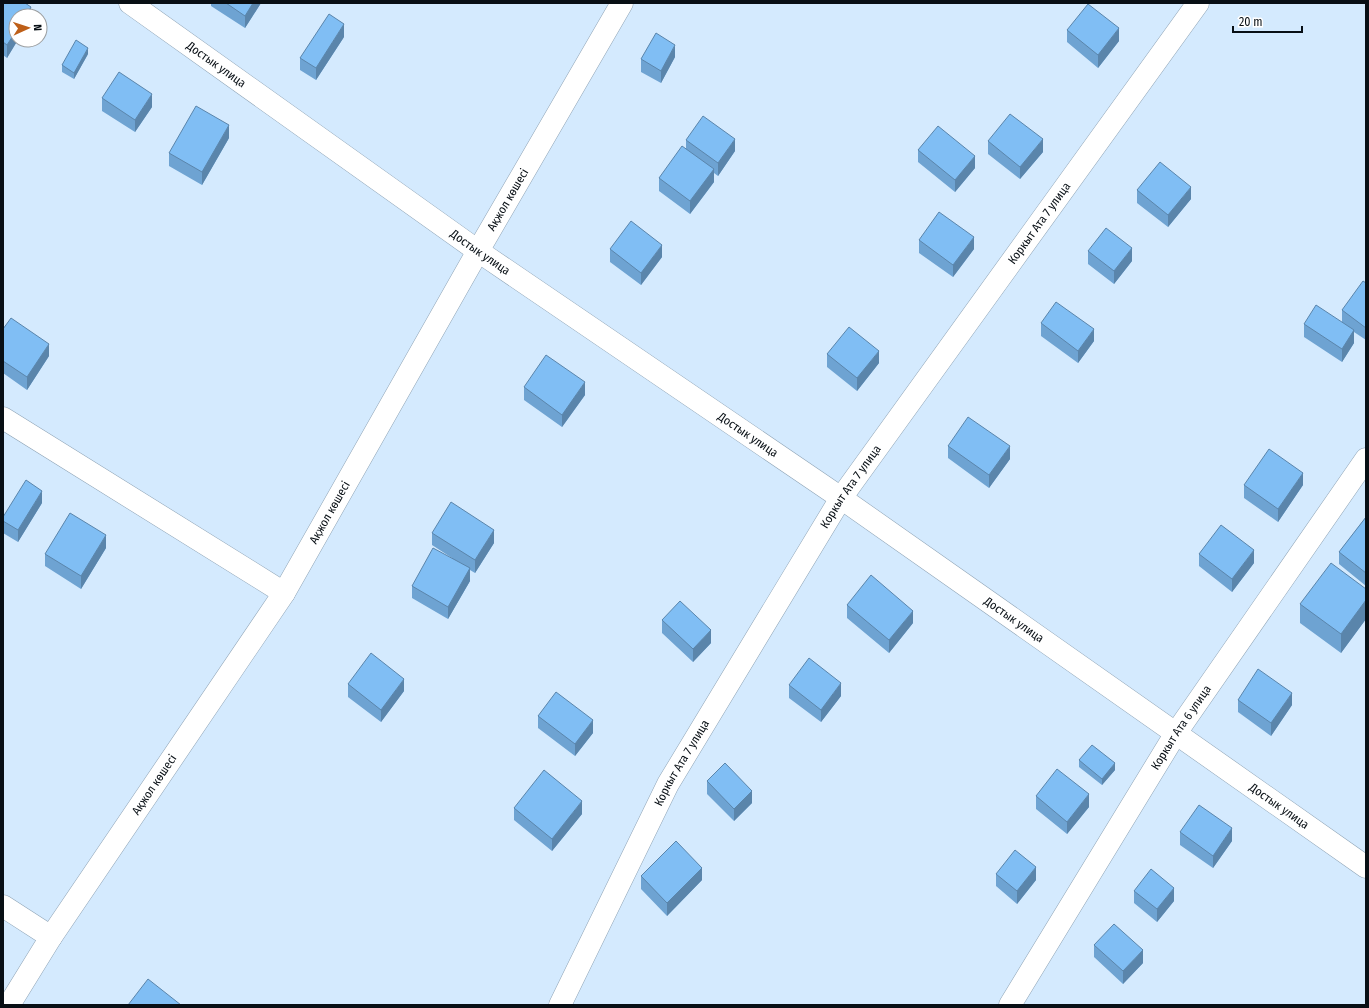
<svg xmlns="http://www.w3.org/2000/svg" width="1369" height="1008" font-family="'Fira Sans Condensed',sans-serif">
	<style>
		.lines { fill: none; stroke-linecap: round; stroke-linejoin: round }
		.minor-casing { stroke: #8fa4b6; stroke-width: 23 }
		.minor { stroke: #fff; stroke-width: 22 }
		.wall { fill: #6ea3d2 }
		.shaded-wall { fill: #5a85ab }
		.building { fill: #80bef4; stroke: #5a85ab }
		.labels { text-anchor: middle; stroke-width: 3; stroke-linejoin: round; paint-order: stroke }
		.street-label { font-size: 12px; fill: #080f15; stroke: #fff }
	</style>
	<rect width="100%" height="100%" fill="#d4eafe"/>
	<g class="lines">
		<defs>
			<g id="minor">
				<path id="s1" d="M130,3l348,248 363,247 525,369"/>
				<path d="M3,418l281,175"/>
				<path d="M3,906l48,31"/>
				<path id="s2" d="M9,1005l42,-68 233,-344 194,-342 144,-248"/>
				<path id="s3" d="M560,1005l108,-221 173,-286 357,-495"/>
				<path id="s4" d="M1010,1005l166,-272 190,-274"/>
			</g>
		</defs>
		<!-- minor casing -->
		<use href="#minor" class="minor-casing"/>
		<!-- minor -->
		<use href="#minor" class="minor"/>
	</g>
	<!-- wall -->
	<path class="wall" d="M3,3l28,13 -24,42 -4,-3z
		M211,3h50l-16,25 -34,-22z
		M1067,30l52,11 -21,27 -31,-26z
		M344,37l-28,43 -16,-10v-12z
		M88,54l-14,25 -12,-7v-7z
		M675,57l-14,26 -20,-11v-13z
		M102,98l50,9 -17,25 -33,-21z
		M229,138l-27,47 -33,-19v-13z
		M686,140l49,11 -17,25 -4,-3v9l-24,32 -31,-23v-13l27,-30z
		M988,141l55,11 -23,27 -32,-25z
		M918,150l57,18 -20,24 -37,-30z
		M1137,190l54,9 -23,28 -31,-24z
		M919,240l55,9 -21,28 -34,-24z
		M610,249l52,8 -21,28 -31,-23z
		M1088,251l44,10 -18,23 -26,-20z
		M1366,283v57l-12,-8v11l-12,19 -38,-25v-13l38,-2v-12z
		M1041,323l53,18 -16,22 -37,-27z
		M3,329l46,27 -22,34 -24,-17z
		M827,354l52,9 -22,28 -30,-24z
		M524,387l61,8 -23,32 -38,-27z
		M948,446l62,13 -21,29 -41,-30z
		M1244,485h59l-25,37 -34,-24z
		M42,503l-24,39 -15,-9v-16z
		M1366,517v69l-27,-22v-12z
		M432,533l62,10 -19,30 -5,-3v11l-22,38 -36,-21v-12l40,-28 -20,-13z
		M106,548l-25,41 -36,-23v-12z
		M1199,554l55,9 -22,29 -33,-26z
		M1366,589v30l-25,34 -41,-30v-19z
		M847,605l66,18 -24,30 -42,-35z
		M662,620l49,23 -18,19 -31,-29z
		M348,684l56,7 -23,31 -33,-25z
		M789,685l52,11 -20,26 -32,-24z
		M1238,700l54,5 -21,31 -33,-24z
		M538,716l55,17 -18,23 -37,-28z
		M1079,760l36,10 -13,15 -23,-18z
		M707,781l45,22 -18,18 -27,-27z
		M1036,796l53,11 -22,27 -31,-25z
		M514,808l68,6 -30,37 -38,-31z
		M1180,832l52,9 -19,27 -33,-23z
		M996,874l40,6 -19,24 -21,-18z
		M641,876l61,4 -35,36 -26,-27z
		M1134,891l40,10 -17,21 -23,-19z
		M1094,945l49,18 -20,21 -29,-27z"/>
	<!-- shaded-wall -->
	<path class="shaded-wall" d="M253,3h8l-16,25v-12z
		M31,7v9h-5z
		M344,24v13l-28,43v-12z
		M1119,28v13l-21,27v-13z
		M16,31v9h2l-11,18v-13z
		M675,45v12l-14,26v-12z
		M88,48v6l-14,25v-6z
		M152,94v13l-17,25v-12z
		M229,125v13l-27,47v-13z
		M735,139v12l-17,25v-13z
		M1043,139v13l-23,27v-12z
		M975,156v12l-20,24v-12z
		M714,169v13l-24,32v-13z
		M1191,187v12l-23,28v-12z
		M974,237v12l-21,28v-12z
		M662,245v12l-21,28v-12z
		M1132,248v13l-18,23v-13z
		M1094,329v12l-16,22v-12z
		M1354,330v13l-12,19v-13z
		M49,344v12l-22,34v-13z
		M879,351v12l-22,28v-13z
		M585,382v13l-23,32v-12z
		M1010,446v13l-21,29v-13z
		M1303,473v12l-25,37v-13z
		M42,491v12l-24,39v-12z
		M494,530v13l-19,30v-13z
		M106,535v13l-25,41v-13z
		M1254,550v13l-22,29v-13z
		M470,568v13l-22,38v-12z
		M1366,600v19l-25,34v-19z
		M913,611v12l-24,30v-13z
		M711,630v13l-18,19v-13z
		M404,679v12l-23,31v-12z
		M841,683v13l-20,26v-12z
		M1292,693v12l-21,31v-13z
		M593,720v13l-18,23v-12z
		M1115,763v7l-13,15v-6z
		M752,791v12l-18,18v-12z
		M1089,794v13l-22,27v-12z
		M582,801v13l-30,37v-12z
		M1232,828v13l-19,27v-12z
		M1036,867v13l-19,24v-13z
		M702,868v12l-35,36v-13z
		M1174,888v13l-17,21v-13z
		M1143,950v13l-20,21v-13z"/>
	<!-- building -->
	<path class="building" d="M3,3h22l6,4 -5,9h-10v15l-9,14 -4,-3z
		M226,3h27l-8,13z
		M1088,4l31,24 -21,27 -31,-25z
		M329,14l15,10 -28,44 -16,-10z
		M656,33l19,12 -14,26 -20,-12z
		M76,40l12,8 -14,25 -12,-8z
		M119,72l33,22 -17,26 -33,-22z
		M196,106l33,19 -27,47 -33,-19z
		M1010,114l33,25 -23,28 -32,-26z
		M703,116l32,23 -17,24 -32,-23z
		M938,126l37,30 -20,24 -37,-30z
		M682,146l32,23 -24,32 -31,-23z
		M1160,162l31,25 -23,28 -31,-25z
		M939,212l35,25 -21,28 -34,-25z
		M631,221l31,24 -21,28 -31,-24z
		M1106,228l26,20 -18,23 -26,-20z
		M1363,281l3,2v45l-24,-18z
		M1056,302l38,27 -16,22 -37,-28z
		M1316,305l38,25 -12,19 -38,-25z
		M11,318l38,26 -22,33 -24,-16v-32z
		M849,327l30,24 -22,27 -30,-24z
		M546,355l39,27 -23,33 -38,-28z
		M968,417l42,29 -21,29 -41,-29z
		M1269,449l34,24 -25,36 -34,-24z
		M26,480l16,11 -24,39 -15,-9v-4z
		M451,502l43,28 -19,30 -43,-27z
		M70,513l36,22 -25,41 -36,-22z
		M1366,517v56l-27,-21z
		M1221,525l33,25 -22,29 -33,-25z
		M433,548l37,20 -22,39 -36,-21z
		M1331,563l35,26v11l-25,34 -41,-30z
		M871,575l42,36 -24,29 -42,-35z
		M680,601l31,29 -18,19 -31,-29z
		M371,653l33,26 -23,31 -33,-26z
		M809,658l32,25 -20,27 -32,-25z
		M1258,669l34,24 -21,30 -33,-23z
		M556,692l37,28 -18,24 -37,-28z
		M1092,745l23,18 -13,16 -23,-19z
		M725,763l27,28 -18,18 -27,-28z
		M1057,769l32,25 -22,28 -31,-26z
		M544,770l38,31 -30,38 -38,-31z
		M1199,805l33,23 -19,28 -33,-24z
		M676,841l26,27 -35,35 -26,-27z
		M1015,850l21,17 -19,24 -21,-17z
		M1151,869l23,19 -17,21 -23,-18z
		M1114,924l29,26 -20,21 -29,-26z
		M148,979l33,26h-53z"/>
	<g class="labels">
		<!-- street labels -->
		<g class="street-label">
			<text dy="4" stroke="none"><textPath href="#s1" startOffset="106">Достык улица</textPath></text>
			<text dy="4" stroke="none"><textPath href="#s2" startOffset="948">Ақжол көшесі</textPath></text>
			<text dy="4" stroke="none"><textPath href="#s3" startOffset="919">Коркыт Ата 7 улица</textPath></text>
			<text dy="4" stroke="none"><textPath href="#s1" startOffset="430">Достык улица</textPath></text>
			<text dy="4" stroke="none"><textPath href="#s1" startOffset="754">Достык улица</textPath></text>
			<text dy="4" stroke="none"><textPath href="#s3" startOffset="595">Коркыт Ата 7 улица</textPath></text>
			<text dy="4" stroke="none"><textPath href="#s2" startOffset="588">Ақжол көшесі</textPath></text>
			<text dy="4" stroke="none"><textPath href="#s1" startOffset="1078">Достык улица</textPath></text>
			<text dy="4" stroke="none"><textPath href="#s4" startOffset="326">Коркыт Ата 6 улица</textPath></text>
			<text dy="4" stroke="none"><textPath href="#s3" startOffset="271">Коркыт Ата 7 улица</textPath></text>
			<text dy="4" stroke="none"><textPath href="#s2" startOffset="264">Ақжол көшесі</textPath></text>
			<text dy="4" stroke="none"><textPath href="#s1" startOffset="1402">Достык улица</textPath></text>
		</g>
	</g>
	<!-- border -->
	<rect width="1369" height="1008" fill="none" stroke="#080f15" stroke-width="8"/>
	<!-- north arrow -->
	<g transform="translate(28 28) rotate(87)"><circle r="19" fill="#ffffff" stroke="#9c9fa1"/>
	<path d="M0-3L7 15L0 10L-7 15Z" fill="#be5f18"/>
	<text y="-6" font-size="11" font-weight="bold" text-anchor="middle" fill="#080f15">N</text>
	</g>
	<!-- scale -->
	<path d="M1233 26v6h69v-6" fill="none" stroke="#080f15" stroke-width="2"/>
	<text x="1239" y="26" font-size="12" fill="#080f15" stroke="#ffffff" stroke-width="3" paint-order="stroke">20 m</text>
</svg>
